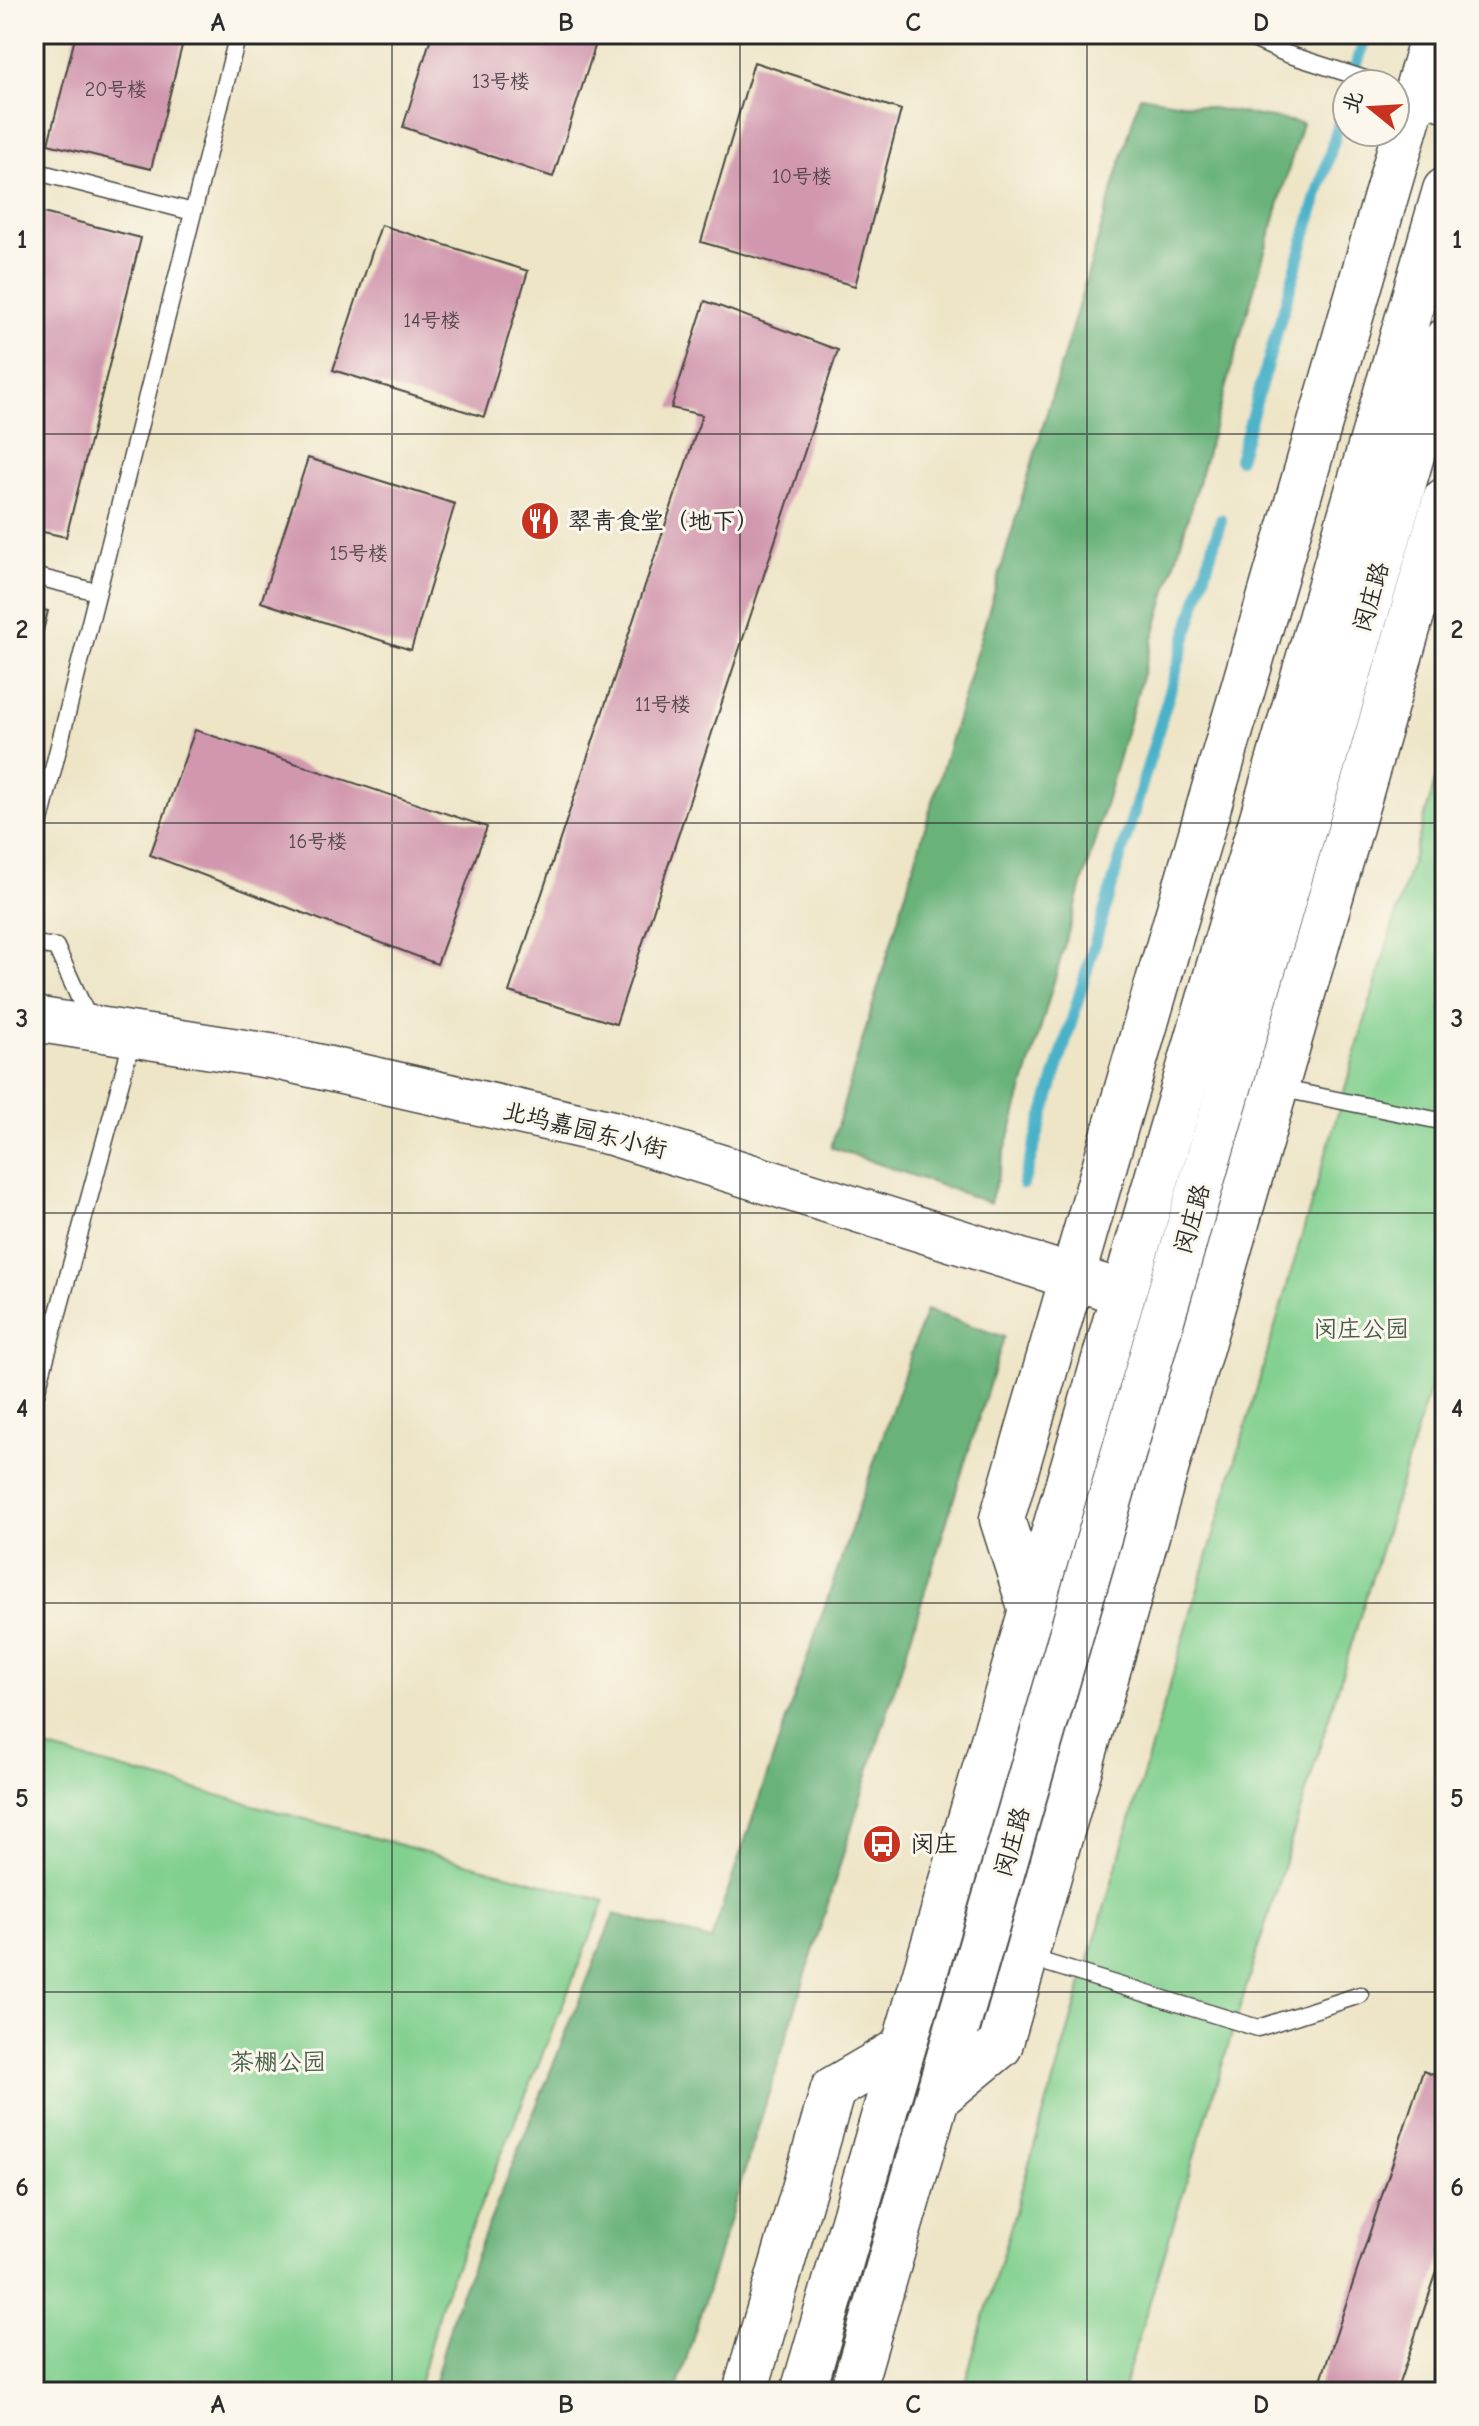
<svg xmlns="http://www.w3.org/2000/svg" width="1479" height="2426" font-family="'Comic Neue','LXGW WenKai TC',sans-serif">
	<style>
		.green { fill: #82d08f; stroke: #567e5d; stroke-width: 2 }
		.forest { fill: #69b27a; stroke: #4a6e52; stroke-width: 2 }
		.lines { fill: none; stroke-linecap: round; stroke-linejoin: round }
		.stream { stroke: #49b1c8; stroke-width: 12 }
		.building { fill: #d197ae }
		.lane-casing { stroke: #484742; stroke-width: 19 }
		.street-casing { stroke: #484742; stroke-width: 37 }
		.secondary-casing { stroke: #484742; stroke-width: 47 }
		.lane { stroke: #fff; stroke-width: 16 }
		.street { stroke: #fff; stroke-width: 34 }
		.secondary { stroke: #fff; stroke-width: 44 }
		.grid { fill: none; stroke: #2b2b2b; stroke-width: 2; stroke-opacity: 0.55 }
		.labels { text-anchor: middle; stroke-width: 6; stroke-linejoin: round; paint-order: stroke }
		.number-label { font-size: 20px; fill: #54464c }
		.poi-label { font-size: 24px; fill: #2b2b2b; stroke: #fbf7ec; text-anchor: start }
		.street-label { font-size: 24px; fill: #2b2b2b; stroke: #fbf7ec }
		.park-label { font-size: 24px; fill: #455d49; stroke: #fbf7ec }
		.neatline { fill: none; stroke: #2b2b2b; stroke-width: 3 }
		.grid-label { font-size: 26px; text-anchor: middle; font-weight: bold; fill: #2b2b2b }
	</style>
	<rect width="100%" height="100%" fill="#fbf7ec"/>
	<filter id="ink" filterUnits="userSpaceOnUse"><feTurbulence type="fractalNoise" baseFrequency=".0125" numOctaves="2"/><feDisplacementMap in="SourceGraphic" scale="16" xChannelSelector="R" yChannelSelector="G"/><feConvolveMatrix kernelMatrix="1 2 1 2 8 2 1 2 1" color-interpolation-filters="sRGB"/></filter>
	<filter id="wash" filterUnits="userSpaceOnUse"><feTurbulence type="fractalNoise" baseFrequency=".006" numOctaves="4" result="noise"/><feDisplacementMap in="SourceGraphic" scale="32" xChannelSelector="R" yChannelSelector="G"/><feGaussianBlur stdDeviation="1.8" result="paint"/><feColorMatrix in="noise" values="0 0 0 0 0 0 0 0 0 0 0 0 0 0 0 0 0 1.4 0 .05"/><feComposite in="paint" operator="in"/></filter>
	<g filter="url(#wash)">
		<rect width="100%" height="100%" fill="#eee5c7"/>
		<!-- green -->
		<path class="green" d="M1445,748v591l-323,1053h-160z
			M34,1745l571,156 -163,399 -25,92h-383z"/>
		<!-- forest -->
		<path class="forest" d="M1140,96l162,27 -312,1080 -159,-56z
			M926,1310l78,27 -328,1055h-244l24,-87 158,-391 97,26z"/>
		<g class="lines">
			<!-- stream -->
			<path class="stream" d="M1351,84l15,-50
				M1239,459l108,-363
				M1023,1184l198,-664"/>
		</g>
		<g id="blocks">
			<!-- building -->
			<path class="building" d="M76,34h109l-34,135 -103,-25z
				M432,34h167l-46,143 -150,-50z
				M754,62l147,48 -46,176 -154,-44z
				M39,212l102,26 -75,299 -32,-7v-300z
				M381,225l147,46 -44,146 -151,-47z
				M705,301l133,49 -222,674 -107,-32 193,-577 -31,-7z
				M308,458l147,46 -44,146 -150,-48z
				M34,608l14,3 -13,52h-1z
				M195,730l292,97 -50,137 -287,-109z
				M1423,2071l22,8v169l-49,144h-79z"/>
		</g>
	</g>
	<g filter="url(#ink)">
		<use href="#blocks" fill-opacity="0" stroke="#484742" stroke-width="2"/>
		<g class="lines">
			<defs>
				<path id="lane" d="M1242,34l45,20 94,30
					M34,171l159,41
					M34,576l63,16
					M34,845l204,-811
					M34,944l22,3 35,77
					M1278,1088l167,34
					M34,1401l99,-364
					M1027,1957l231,71 102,-33"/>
				<path id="street" d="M1415,96l30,8"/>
				<path id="secondary" d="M34,1019l242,38 336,76 489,153
					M1031,1610l-29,-91 431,-1485
					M938,2097l62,-51 445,-1546
					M745,2392l88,-303 70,-41
					M803,2392l642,-2202
					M852,2392l593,-2051"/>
			</defs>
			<!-- lane casing -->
			<use href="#lane" class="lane-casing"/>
			<!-- street casing -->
			<use href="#street" class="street-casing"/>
			<!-- secondary casing -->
			<use href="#secondary" class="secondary-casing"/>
			<!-- lane -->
			<use href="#lane" class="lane"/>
			<!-- street -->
			<use href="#street" class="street"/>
			<!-- secondary -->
			<use href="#secondary" class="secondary"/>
		</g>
	</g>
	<!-- grid -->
	<path class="grid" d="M392,34v2358M740,34v2358M1087,34v2358M34,434h1411M34,823h1411M34,1213h1411M34,1603h1411M34,1992h1411"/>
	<!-- icons -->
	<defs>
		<symbol id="restaurant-disc" viewBox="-11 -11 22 22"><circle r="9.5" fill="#c8321e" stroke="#fbf7ec"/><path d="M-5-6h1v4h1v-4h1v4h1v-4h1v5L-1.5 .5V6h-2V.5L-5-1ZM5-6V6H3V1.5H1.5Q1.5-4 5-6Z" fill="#fff"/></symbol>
		<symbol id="bus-disc" viewBox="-11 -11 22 22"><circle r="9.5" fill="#c8321e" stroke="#fbf7ec"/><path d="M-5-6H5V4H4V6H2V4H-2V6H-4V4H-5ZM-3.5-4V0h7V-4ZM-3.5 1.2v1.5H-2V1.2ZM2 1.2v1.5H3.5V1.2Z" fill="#fff"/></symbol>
	</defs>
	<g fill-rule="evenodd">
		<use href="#restaurant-disc" x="518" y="499" width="44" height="44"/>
		<use href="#bus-disc" x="860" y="1822" width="44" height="44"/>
	</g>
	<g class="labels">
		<!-- number labels -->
		<g class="number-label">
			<text x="501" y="88">13号楼</text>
			<text x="116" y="96">20号楼</text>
			<text x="802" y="183">10号楼</text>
			<text x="432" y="327">14号楼</text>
			<text x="359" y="560">15号楼</text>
			<text x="663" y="711">11号楼</text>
			<text x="318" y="848">16号楼</text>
		</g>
		<!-- poi labels -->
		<g class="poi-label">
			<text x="568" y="529">翠青食堂（地下）</text>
			<text x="910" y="1852">闵庄</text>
		</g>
		<!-- street labels -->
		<g class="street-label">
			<text transform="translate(1371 597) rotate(-74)" y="8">闵庄路</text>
			<text transform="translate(585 1130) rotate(14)" y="8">北坞嘉园东小街</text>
			<text transform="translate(1192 1219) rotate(-74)" y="8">闵庄路</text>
			<text transform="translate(1012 1842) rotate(-74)" y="8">闵庄路</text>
		</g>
		<!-- park labels -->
		<g class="park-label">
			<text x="1361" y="1337">闵庄公园</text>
			<text x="278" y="2070">茶棚公园</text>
		</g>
	</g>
	<!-- margin -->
	<rect width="1479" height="2426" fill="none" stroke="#fbf7ec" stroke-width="88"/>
	<!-- north arrow -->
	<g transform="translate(1371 108) rotate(288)"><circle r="38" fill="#fbf7ec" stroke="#a8a59f" stroke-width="2"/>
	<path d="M0-6L14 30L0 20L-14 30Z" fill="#c8321e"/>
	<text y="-12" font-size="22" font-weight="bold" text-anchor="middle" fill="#2b2b2b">北</text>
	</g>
	<rect x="44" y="44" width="1391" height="2338" class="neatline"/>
	<g class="grid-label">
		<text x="218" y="31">A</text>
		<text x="566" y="31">B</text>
		<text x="913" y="31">C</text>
		<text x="1261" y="31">D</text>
		<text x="22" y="248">1</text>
		<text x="1457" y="248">1</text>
		<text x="22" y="638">2</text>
		<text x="1457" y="638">2</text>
		<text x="22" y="1027">3</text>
		<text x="1457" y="1027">3</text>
		<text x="22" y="1417">4</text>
		<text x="1457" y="1417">4</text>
		<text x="22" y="1807">5</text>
		<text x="1457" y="1807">5</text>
		<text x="22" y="2196">6</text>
		<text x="1457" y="2196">6</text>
		<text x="218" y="2413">A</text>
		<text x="566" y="2413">B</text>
		<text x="913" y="2413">C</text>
		<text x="1261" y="2413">D</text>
	</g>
</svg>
